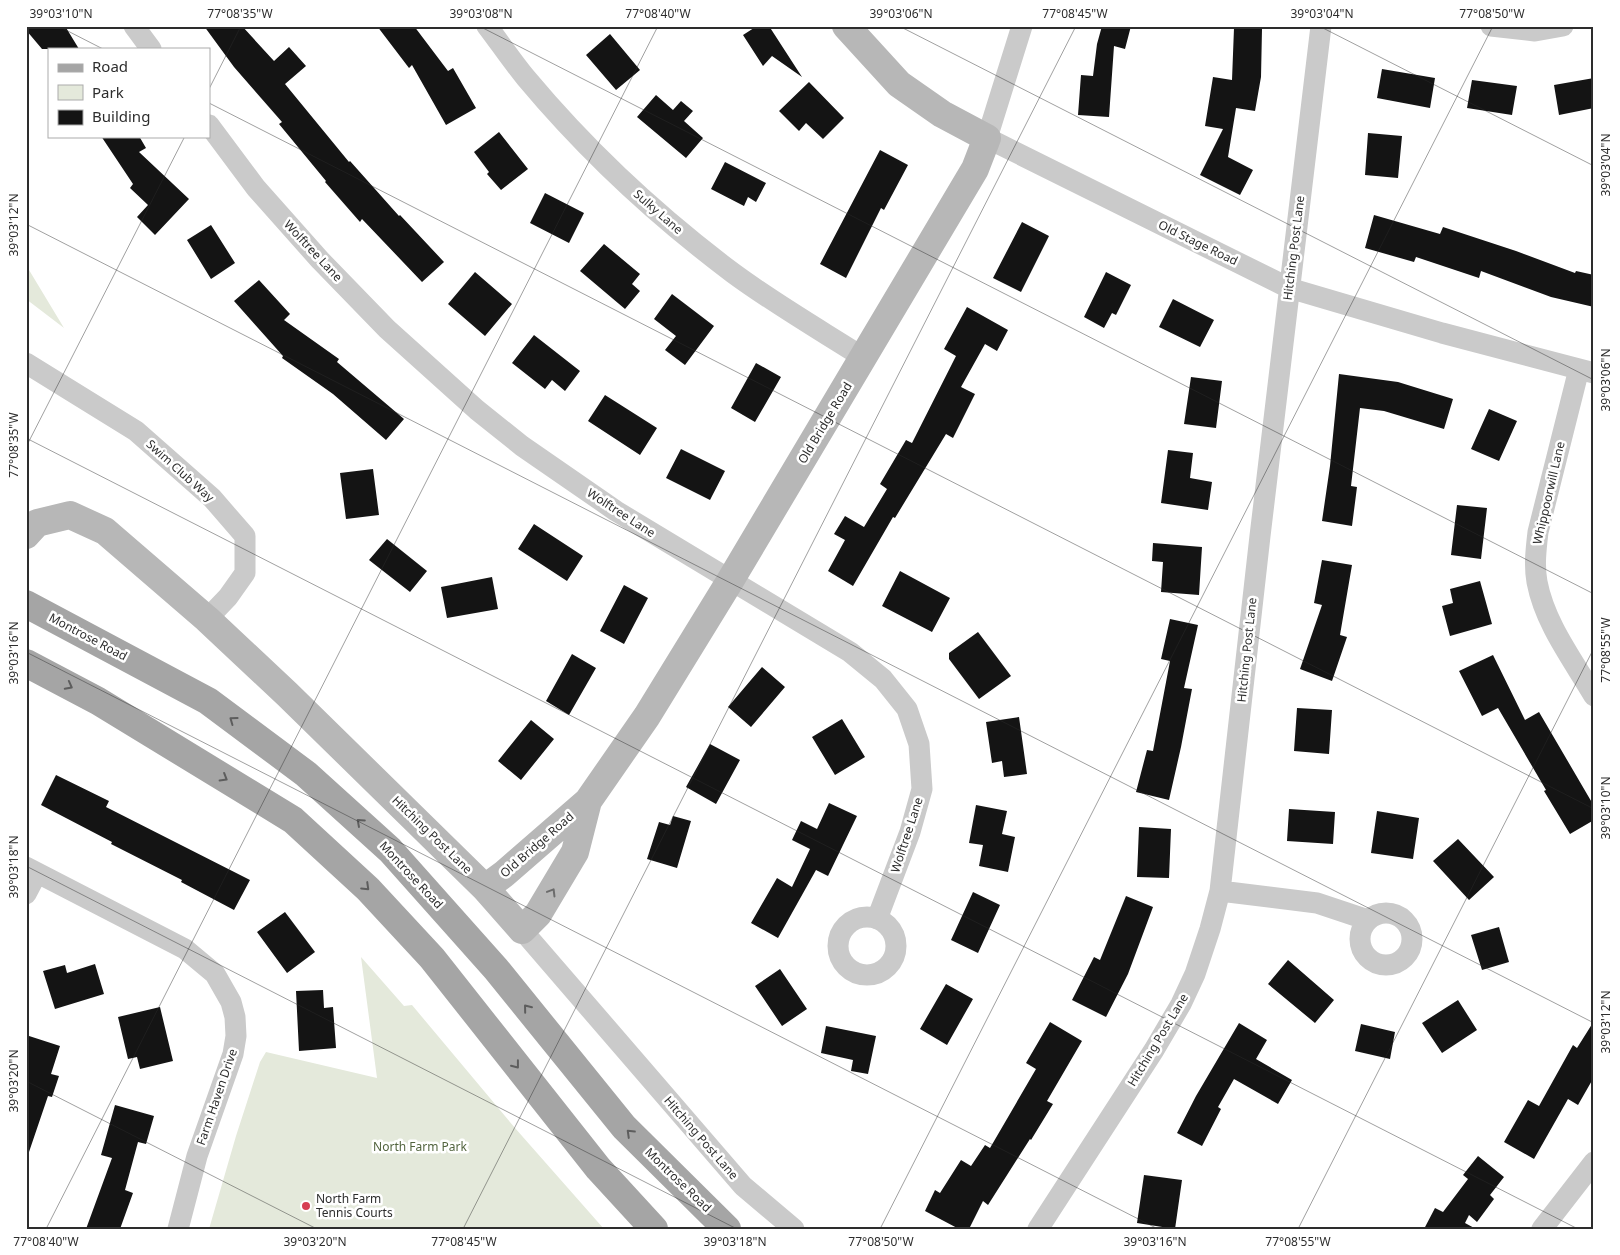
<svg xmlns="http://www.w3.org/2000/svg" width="1620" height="1255" font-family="'Noto Sans',sans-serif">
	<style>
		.green { fill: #e4e9db }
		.building { fill: #141414 }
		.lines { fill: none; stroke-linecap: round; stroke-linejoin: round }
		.street { stroke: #cacaca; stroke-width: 21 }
		.secondary { stroke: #b7b7b7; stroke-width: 28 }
		.primary { stroke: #a5a5a5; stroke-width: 28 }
		.oneway { stroke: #5d5d5d }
		.oneway2 { stroke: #6b6b6b }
		.ticks { fill: none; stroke: #2d2d2d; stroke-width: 1; stroke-opacity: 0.45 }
		.poi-dot { fill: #d63d52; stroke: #fff; stroke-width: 2 }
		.labels { text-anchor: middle; stroke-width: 5; stroke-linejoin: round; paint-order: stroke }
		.street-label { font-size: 12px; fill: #2d2d2d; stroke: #fff }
		.park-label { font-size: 12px; fill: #52643e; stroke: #fff }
		.poi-label { font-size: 12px; fill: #2d2d2d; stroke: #fff; text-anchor: start }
		.neatline { fill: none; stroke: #2d2d2d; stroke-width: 2 }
		.ticks-label { font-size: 12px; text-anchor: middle; fill: #2d2d2d }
	</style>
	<rect width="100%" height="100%" fill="#fff"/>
	<!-- green -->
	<path class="green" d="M26,265l38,63 -38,-29z
		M361,957l43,49 8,-1 103,123 89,101h-395l27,-93 24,-74 6,-10 111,26z"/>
	<!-- building -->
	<path class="building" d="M26,26h39l14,23h-37l-16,-19z
		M204,26h38l32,35 15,-14 17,19 -21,18 64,78 1,-1 49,55 1,-1 44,47 -22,20 -60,-63 -2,3 -35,-40 1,-1 -47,-57 3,-2 -48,-55z
		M377,26h37l34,45 5,-3 23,40 -30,17 -34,-60 -3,3z
		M757,26h12l33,51 -30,-21 -9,10 -20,-31z
		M1102,26h29l-6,23 -11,-3 -5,71 -31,-2 3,-40 12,1 4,-32z
		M1234,28l28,1 -1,48 -6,34 -19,-3 -8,49 25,13 -13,25 -40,-20 23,-46 -18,-3 8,-49 19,3z
		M610,34l30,36 -24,20 -30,-35z
		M1382,69l53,9 -5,30 -53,-10z
		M1594,78v30l-35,7 -5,-30z
		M1472,80l45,6 -5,29 -45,-7z
		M809,82l35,36 -21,21 -17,-16 -7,8 -20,-20z
		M656,95l17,15 8,-9 12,10 -9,10 19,17 -17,20 -49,-41z
		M499,132l29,37 -27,21 -14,-16 2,-2 -15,-20z
		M1368,133l34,3 -4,42 -33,-3z
		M101,136h38l7,12 -7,4 50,47 -34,36 -18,-18 11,-12 -18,-17 3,-4z
		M880,150l28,15 -24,45 -3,-2 -35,70 -26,-14z
		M725,162l41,21 -10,19 -8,-5 -4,9 -33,-17z
		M545,193l39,20 -15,30 -39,-20z
		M1374,215l66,19 3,-7 73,24 59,22 1,-2 18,4v32l-43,-10 -70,-26 -2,7 -63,-21 -2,5 -49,-14z
		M1022,222l27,14 -28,56 -28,-14z
		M211,225l24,38 -24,16 -24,-39z
		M604,244l36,30 -8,10 8,7 -15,18 -45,-38z
		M475,272l37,32 -27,32 -37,-32z
		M1106,272l25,13 -15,30 -4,-2 -8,15 -20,-11z
		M259,280l31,34 -6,6 55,39 -2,3 67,57 -18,21 -53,-46 -51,-36 1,-2 -49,-55z
		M672,294l42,32 -29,39 -20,-15 11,-14 -22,-17z
		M1173,299l41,21 -14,27 -41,-20z
		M967,307l41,23 -11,21 -12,-7 -24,43 14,7 -22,44 -7,-4 -51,84 -2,-1 -40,69 -25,-15 17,-31 -11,-6 11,-18 19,11 23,-38 -7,-5 26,-44 6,3 44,-87 -12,-7z
		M534,335l46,36 -15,20 -13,-11 -7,9 -33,-26z
		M756,363l25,14 -26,45 -24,-14z
		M1339,374l59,8 55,17 -9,30 -60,-18 -24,-3 -9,78 6,1 -5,39 -30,-5 8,-55z
		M1191,377l31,4 -6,47 -32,-4z
		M605,395l52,33 -17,27 -52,-34z
		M1489,409l28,12 -18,40 -28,-12z
		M681,449l44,22 -15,29 -44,-22z
		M1168,450l25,3 -3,25 22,4 -4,28 -47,-7z
		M373,469l6,46 -33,4 -6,-46z
		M1457,505l30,3 -6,51 -30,-4z
		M534,524l49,32 -16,25 -49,-32z
		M387,539l40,32 -17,21 -41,-32z
		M1153,543l49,4 -3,48 -38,-3 2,-30 -11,-1z
		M1322,560l30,5 -12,70 7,2 -15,44 -32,-12 22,-64 -8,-2z
		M900,571l50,27 -18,34 -50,-26z
		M492,577l6,32 -51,9 -6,-31z
		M1480,581l12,43 -42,12 -8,-30 11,-3 -3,-14z
		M624,585l24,13 -24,46 -24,-13z
		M1170,619l28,6 -14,63 8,1 -11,58 -12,53 -33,-8 11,-42 6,1 17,-90 -9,-2z
		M978,632l33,44 -32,23 -30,-40v-6z
		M572,654l24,14 -27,47 -23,-14z
		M1493,655l32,65 14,-8 55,94v14l-24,14 -26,-43 2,-1 -48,-82 -16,8 -23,-45z
		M762,667l23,20 -34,40 -23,-20z
		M1297,708l35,2 -3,44 -35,-3z
		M1019,717l8,57 -23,3 -2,-16 -10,2 -6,-41z
		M842,719l23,38 -30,18 -23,-38z
		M531,720l23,19 -33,41 -23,-19z
		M710,744l30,16 -24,44 -30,-17z
		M56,775l53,26 -3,6 144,73 -16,30 -53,-28 1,-2 -71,-36 1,-2 -71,-37z
		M829,803l28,13 -29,60 -12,-6 -38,68 -27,-15 26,-45 15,9 18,-38 -18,-9 9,-19 16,8z
		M976,805l31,6 -5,23 13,3 -7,35 -29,-6 4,-21 -14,-2z
		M1289,809l46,3 -2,32 -46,-3z
		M1377,811l42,7 -6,41 -42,-6z
		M673,816l18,5 -14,47 -30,-9 12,-37 11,3z
		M1139,827l32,2 -2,49 -32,-1z
		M1458,839l36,38 -25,23 -36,-39z
		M973,892l27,13 -22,48 -27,-13z
		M1126,896l27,11 -25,67 -22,43 -34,-17 22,-43 6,3z
		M285,912l30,40 -28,21 -30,-41z
		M1499,927l10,35 -27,8 -11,-35z
		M1288,960l46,40 -19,23 -47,-39z
		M95,964l9,30 -49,15 -12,-38 22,-6 2,8z
		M780,969l27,40 -25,17 -27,-40z
		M946,984l27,15 -26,46 -27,-16z
		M323,990l1,18 9,-1 3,41 -37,3 -3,-60z
		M1458,1000l19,30 -35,23 -20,-30z
		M160,1007l13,54 -33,8 -3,-12 -9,2 -10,-42z
		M1594,1021v56l-16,28 -10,-6 -34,60 -30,-17 24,-42 11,6 34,-61 4,3z
		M1050,1022l32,19 -35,60 6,3 -22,36 -1,-1 -42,66 -5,-4 -14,28h-10l-34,-18 10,-21 5,3 21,-33 10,6 14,-21 5,3 46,-79 -10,-6z
		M1239,1023l28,17 -11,19 36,21 -14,24 -44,-25 -16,28 3,2 -19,37 -25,-13 19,-37z
		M1361,1024l34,8 -5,27 -35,-8z
		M826,1026l50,10 -8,38 -17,-3 2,-11 -32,-7z
		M26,1035l34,11 -9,28 8,2 -7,21 -4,-1 -19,56h-3z
		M115,1105l39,11 -8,28 -8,-2 -13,48 8,3 -13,36h-34l26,-71 -11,-3z
		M1478,1156l26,21 -14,18 4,4 -17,23 -8,-7 -4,8 11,6h-52l11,-21 8,4 25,-33 -5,-4z
		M1144,1175l38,5 -7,49 -38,-6z"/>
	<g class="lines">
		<!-- street -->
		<path class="street" d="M134,26l17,23
			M487,26c13,17 25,35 39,52 61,73 131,138 207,195 42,31 87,57 131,85
			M1022,26l-35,112 302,150 153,45 152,40
			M1491,26l44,5 28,-5
			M209,125l47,63 64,72 67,69 90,81 45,36 94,65 234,141 33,27 24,30 12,35 3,45 -12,43 -33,87
			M26,363l110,68 76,67 33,38v37l-17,24 -21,22
			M1579,369l-41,163c-2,17 -4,34 -1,50 8,42 36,78 57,114
			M26,867l159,82 30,25 16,28 4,15 1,19 -3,18 -36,102 -19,73
			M1220,891l97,12 51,17
			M26,894l11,-21
			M1360 939a26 26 0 1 1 52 0a26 26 0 1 1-52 0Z
			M838 946a29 29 0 1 1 58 0a29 29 0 1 1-58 0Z
			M522,930l221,256 51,43
			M1038,1229l116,-179 27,-46 14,-30 15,-45 10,-38 40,-355 61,-510
			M1542,1229l52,-67"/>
		<!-- secondary -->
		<path class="secondary" d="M26,535l11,-12 33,-8 35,16 102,88 80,75 198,194 37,42 16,-16 37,-62 13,-51
			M485,888l19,-14 84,-73 59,-85 83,-135 245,-412 12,-31 -45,-24 -43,-30 -53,-58"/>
		<!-- primary -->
		<path class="primary" d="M26,604l182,97 98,73 84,76 106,119 128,158 103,102
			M26,663l72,38 195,119 75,69 64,69 166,210 56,61"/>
	</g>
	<!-- one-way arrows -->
	<defs><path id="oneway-chevron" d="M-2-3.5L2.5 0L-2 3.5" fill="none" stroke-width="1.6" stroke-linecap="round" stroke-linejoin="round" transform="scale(1.25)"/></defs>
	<g class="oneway">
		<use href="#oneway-chevron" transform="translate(69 686) rotate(28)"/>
		<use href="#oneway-chevron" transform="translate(233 720) rotate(-144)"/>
		<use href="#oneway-chevron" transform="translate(224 778) rotate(31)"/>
		<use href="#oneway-chevron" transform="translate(360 822) rotate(-138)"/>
		<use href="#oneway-chevron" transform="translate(366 887) rotate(44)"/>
		<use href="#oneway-chevron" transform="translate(527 1008) rotate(-129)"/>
		<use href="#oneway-chevron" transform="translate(516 1065) rotate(52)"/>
		<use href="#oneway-chevron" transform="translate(630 1133) rotate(-136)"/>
	</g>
	<use class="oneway2" href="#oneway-chevron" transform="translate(552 892) rotate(-59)"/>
	<!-- ticks -->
	<path class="ticks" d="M58,26l45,23M479,26l1115,568M899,26l695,354M1319,26l275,140M209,89l32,-63M209,103l1385,706M26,224l1568,799M26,438l1552,791M26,447l159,-311M26,652l1132,577M26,866l711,363M26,1081l291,148M46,1229l612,-1203M463,1229l613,-1203M880,1229l613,-1203M1298,1229l296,-581"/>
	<!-- markers -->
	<circle class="poi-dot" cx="306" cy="1206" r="5"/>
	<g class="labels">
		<!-- street labels -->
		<g class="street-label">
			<text transform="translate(658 212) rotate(41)" y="4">Sulky Lane</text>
			<text transform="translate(1198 243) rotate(26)" y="4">Old Stage Road</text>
			<text transform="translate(1294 248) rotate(-83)" y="4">Hitching Post Lane</text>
			<text transform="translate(313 251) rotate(47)" y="4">Wolftree Lane</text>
			<text transform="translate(825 423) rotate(-59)" y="4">Old Bridge Road</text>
			<text transform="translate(180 471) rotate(42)" y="4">Swim Club Way</text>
			<text transform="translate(1549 493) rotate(-77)" y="4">Whippoorwill Lane</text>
			<text transform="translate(621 513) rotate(33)" y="4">Wolftree Lane</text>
			<text transform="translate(88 637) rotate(28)" y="4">Montrose Road</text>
			<text transform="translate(1247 650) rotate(-84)" y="4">Hitching Post Lane</text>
			<text transform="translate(432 835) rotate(44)" y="4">Hitching Post Lane</text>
			<text transform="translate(907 835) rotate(-72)" y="4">Wolftree Lane</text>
			<text transform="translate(537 845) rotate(-41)" y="4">Old Bridge Road</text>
			<text transform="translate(411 875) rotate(47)" y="4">Montrose Road</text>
			<text transform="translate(1158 1040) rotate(-59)" y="4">Hitching Post Lane</text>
			<text transform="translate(217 1097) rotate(-71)" y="4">Farm Haven Drive</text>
			<text transform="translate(701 1138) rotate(49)" y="4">Hitching Post Lane</text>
			<text transform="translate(678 1180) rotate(44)" y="4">Montrose Road</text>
		</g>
		<!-- park labels -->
		<g class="park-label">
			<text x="420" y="1151">North Farm Park</text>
		</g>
		<!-- poi labels -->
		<g class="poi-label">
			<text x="316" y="1203">North Farm<tspan x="316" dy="14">Tennis Courts</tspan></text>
		</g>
	</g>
	<!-- border -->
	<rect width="1620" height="1255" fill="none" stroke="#ffffff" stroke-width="55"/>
	<!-- legend -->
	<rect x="48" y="48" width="162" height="90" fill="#ffffff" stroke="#ababab"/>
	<rect x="58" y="64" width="25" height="8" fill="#a5a5a5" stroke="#ababab"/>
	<text x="92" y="72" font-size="15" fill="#2d2d2d">Road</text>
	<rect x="58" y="85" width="25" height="15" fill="#e4e9db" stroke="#ababab"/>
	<text x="92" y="98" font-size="15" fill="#2d2d2d">Park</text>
	<rect x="58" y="110" width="25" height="15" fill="#141414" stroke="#ababab"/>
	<text x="92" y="122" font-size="15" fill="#2d2d2d">Building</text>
	<rect x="28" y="28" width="1564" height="1200" class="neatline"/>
	<g class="ticks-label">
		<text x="61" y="18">39°03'10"N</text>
		<text x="240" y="18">77°08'35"W</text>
		<text x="481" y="18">39°03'08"N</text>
		<text x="658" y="18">77°08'40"W</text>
		<text x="901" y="18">39°03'06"N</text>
		<text x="1075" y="18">77°08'45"W</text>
		<text x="1322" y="18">39°03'04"N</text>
		<text x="1492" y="18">77°08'50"W</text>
		<text transform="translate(1606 165) rotate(-90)" y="4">39°03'04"N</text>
		<text transform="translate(14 225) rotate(-90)" y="4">39°03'12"N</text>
		<text transform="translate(1606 380) rotate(-90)" y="4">39°03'06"N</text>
		<text transform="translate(14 445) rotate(-90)" y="4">77°08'35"W</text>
		<text transform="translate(1606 650) rotate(-90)" y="4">77°08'55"W</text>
		<text transform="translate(14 653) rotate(-90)" y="4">39°03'16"N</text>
		<text transform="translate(1606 808) rotate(-90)" y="4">39°03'10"N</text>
		<text transform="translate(14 867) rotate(-90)" y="4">39°03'18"N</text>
		<text transform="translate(1606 1022) rotate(-90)" y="4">39°03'12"N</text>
		<text transform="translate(14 1081) rotate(-90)" y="4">39°03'20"N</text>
		<text x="46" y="1246">77°08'40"W</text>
		<text x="315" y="1246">39°03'20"N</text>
		<text x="464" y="1246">77°08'45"W</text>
		<text x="735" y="1246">39°03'18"N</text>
		<text x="881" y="1246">77°08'50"W</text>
		<text x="1155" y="1246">39°03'16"N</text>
		<text x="1298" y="1246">77°08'55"W</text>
	</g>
</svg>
